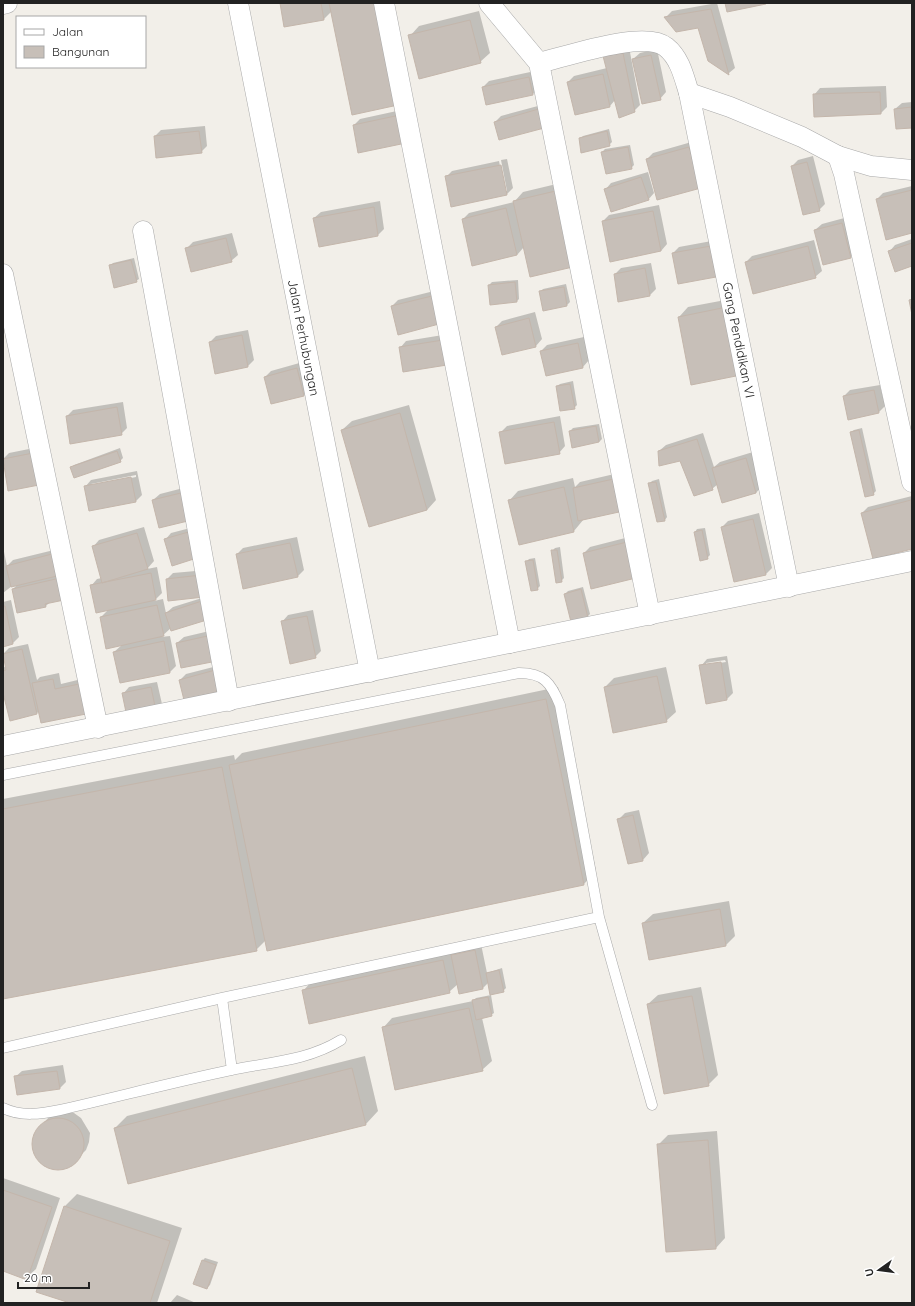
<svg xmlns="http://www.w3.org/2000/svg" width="915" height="1306" font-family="Quicksand,sans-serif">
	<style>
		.shadow { fill: #0003; fill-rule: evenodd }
		.building { fill: #c7bfb8; stroke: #c4b6ab }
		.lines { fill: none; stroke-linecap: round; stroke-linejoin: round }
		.lane-casing { stroke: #a9a9a9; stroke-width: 11 }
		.street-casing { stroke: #a9a9a9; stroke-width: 21 }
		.lane { stroke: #fff; stroke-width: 10 }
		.street { stroke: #fff; stroke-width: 20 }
		.labels { text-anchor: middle; stroke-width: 3; stroke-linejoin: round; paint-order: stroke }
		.street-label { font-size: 13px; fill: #222; stroke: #fff }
	</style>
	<rect width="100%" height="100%" fill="#f2efe9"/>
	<!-- shadow -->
	<path class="shadow" d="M281,3h111l-60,8 -8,8 -39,7z
		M717,3l18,65 -6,5 -20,-13 -10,-33 -33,-10 6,-6z
		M479,11l11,42 -10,9 -70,-26 9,-10z
		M629,47l11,58 -6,6 -19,-11 -5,6 -42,-24 6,-6 33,-8 -3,-11z
		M657,49l9,43 -6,7 -27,-40 7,-6z
		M535,71l4,17 -6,6 -50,-7 6,-6z
		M886,86l1,21 -6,6 -67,-18 6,-7z
		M912,102v25l-17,-18 7,-6z
		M549,103l-2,23 -52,-4 6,-6z
		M406,109l6,27 -58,-11 6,-6z
		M205,126l2,20 -6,6 -46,-16 6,-6z
		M609,129l3,13 -3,3 -29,-6 3,-3z
		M695,141l12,40 -60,-22 6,-6z
		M630,145l4,20 -3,3 -29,-16 3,-3z
		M813,156l12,48 -6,6 -27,-44 6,-6z
		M507,159l6,29 -6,6 -55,12 -6,-29 6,-6 47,-10 6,30h2l-6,-31z
		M648,172l6,21 -6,7 -43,-10 6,-7z
		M569,181l-45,66 -7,8 -54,-36 6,-6 45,-11 9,-10z
		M912,186v46l-35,-33 6,-6z
		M380,201l4,28 -6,6 -64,-17 7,-6z
		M659,205l8,39 -6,7 -51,9 -7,-39 6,-6z
		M848,217l8,34 -6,7 -35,-28 7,-6z
		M232,233l6,22 -7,6 -45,-12 7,-7z
		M912,239v26l-23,-13 6,-7z
		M717,240l-39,43 -5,-30 6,-6z
		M814,240l8,31 -7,6 -69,-15 6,-6z
		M134,258l5,21 -3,2 -26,-15 3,-3z
		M651,263l5,26 -6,6 -35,-21 6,-6z
		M518,280l1,19 -3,3 -27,-17 3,-3z
		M566,284l4,18 -3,3 -27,-13 3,-3z
		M438,290l7,27 -53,-11 6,-6z
		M736,298l13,67 -70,-48 9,-10z
		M535,312l7,27 -6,7 -33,8 -7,-27 6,-6z
		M248,330l6,30 -6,6 -32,7 -6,-31 6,-6z
		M449,334l-46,37 -3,-23 6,-7z
		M584,337l5,23 -6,7 -37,8 -5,-24 6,-6z
		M303,362l7,27 -6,6 -39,-18 6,-6z
		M573,381l4,24 -3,3 -17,-22 3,-2z
		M880,385l5,21 -6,6 -35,-16 6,-6z
		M123,402l4,26 -6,6 -54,-18 6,-6z
		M409,405l27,95 -9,10 -57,16 -28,-96 10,-9z
		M560,416l5,30 -6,7 -59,-20 7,-7z
		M599,424l3,15 -3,3 -29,-11 3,-3z
		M862,428l14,63 -3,3 -22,-62 3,-2z
		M703,433l11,34 6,-5 33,-10 9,34 -6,7 -33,9 -5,-18 -6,5 -31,-29 -22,-9 7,-6z
		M39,447l5,31 -41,-19 6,-6z
		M120,448l3,10 -3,3 -49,7 3,-3z
		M137,471l5,24 -6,6 -51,-14 6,-7zM136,475v2l-45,9v-2z
		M623,472l-49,59 -55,13 -10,-43 9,-10 55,-13 2,9 5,-5z
		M659,479l8,38 -2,3 -16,-36 3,-3z
		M191,486l7,27 -45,-13 7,-6z
		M912,496v52l-39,10 -11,-45 6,-6z
		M759,513l13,55 -6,6 -32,7 -12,-54 6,-6z
		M198,526l7,24 -40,-10 6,-7z
		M144,527l10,34 -7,8 10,-2 5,26 -8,8 9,-2 3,14 7,-6 29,-9 -35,-19 6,-6 34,-3 9,42 -45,16 -10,9 9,-1 6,30 -6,6 -49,10 -7,-30 9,-8 -22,-27 8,-8 -18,-23 6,-7 5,-1 -9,-31 6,-7z
		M705,528l5,27 -3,3 -12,-26 2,-3z
		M633,536l9,34 -58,-17 6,-6z
		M297,537l7,33 -6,6 -54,12 -7,-34 6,-6z
		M3,547l4,19 6,-6 45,-11 8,24 -16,29 -4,4 -33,-17 4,-4 -5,1 -9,7z
		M560,547l4,31 -3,3 -9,-30 3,-3z
		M535,558l5,28 -3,3 -11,-27 3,-3z
		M583,587l7,27 -3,3 -22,-23 3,-3z
		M11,600l8,37 -6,6 -10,3v-44z
		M313,610l8,41 -6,6 -33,-35 6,-7z
		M218,629l5,25 -46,-11 7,-6z
		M28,644l9,36 3,-3 19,-4 2,11 29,-7 -53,36 -34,-24v-21l3,-2 -3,-12 6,-6z
		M727,656l6,37 -6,6 -26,-33 6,-7zM725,660l1,2 -20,3v-2z
		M225,664l5,19 -50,-3 6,-6z
		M666,667l10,45 -10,9 -61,-34 9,-9z
		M157,682l5,22 -7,6 -32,-16 6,-7z
		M558,687l38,184 -12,13 -316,65 -2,-9 -10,10 -253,48v-199l231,-44 1,5 7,-7z
		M639,810l10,43 -6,7 -24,-41 6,-6z
		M729,901l6,35 -9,9 -76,14 -7,-36 10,-9z
		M481,944l6,29 15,-5 4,20 -3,3 -14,-9 -6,6 -23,5 -2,-9 -9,8 -146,-1 9,-10 140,-30 1,3 6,-5z
		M701,987l17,88 -10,10 -60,-81 10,-9z
		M491,995l3,18 -3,2 -9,3 10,43 -10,9 -99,-42 9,-10 81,-17 3,-3z
		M365,1056l13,55 -12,13 -238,59 -13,-55 12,-12z
		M63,1065l3,17 -6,6 -45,-11 7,-6z
		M66,1112l8,1 7,5 9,15 -1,9 -3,8 -13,13 -7,5 -17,-1 -13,-12 -2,-17 3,-8 12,-13z
		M717,1131l8,107 -9,10 -58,-103 10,-10z
		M3,1178l57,20 -24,71 -10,9 -23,-8z
		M77,1194l105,34 -25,75h-84l-36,-12 28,-85z
		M205,1258l13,4 -8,23 -3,3 -4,-28z
		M177,1295l19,8h-26z"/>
	<!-- building -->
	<path class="building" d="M280,3h41l3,17 -40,7z
		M329,3h49l20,102 -46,10z
		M725,3h40l1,1 -39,8z
		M711,9l18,66 -21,-14 -10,-33 -22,4 -12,-15z
		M470,20l11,43 -62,16 -11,-44z
		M623,53l12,59 -16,6 -16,-62z
		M651,55l10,45 -19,4 -10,-45z
		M603,74l7,33 -35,8 -8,-33z
		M529,77l4,18 -47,10 -4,-18z
		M880,92l1,22 -67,3 -1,-23z
		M912,107v21l-16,1 -2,-20z
		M542,108l6,19 -49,13 -5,-18z
		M400,115l6,28 -48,10 -5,-28z
		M199,131l3,22 -46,5 -2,-22z
		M607,131l3,15 -29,7 -2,-15z
		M628,147l4,22 -26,5 -5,-22z
		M689,147l12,41 -44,12 -11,-41z
		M807,162l13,49 -17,4 -12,-49z
		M501,165l6,30 -56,12 -6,-31z
		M641,177l8,23 -38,12 -7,-23z
		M560,190l17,76 -47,11 -17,-76z
		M912,190v43l-26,7 -10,-41z
		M374,207l4,29 -59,11 -6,-29z
		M506,208l11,47 -45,11 -10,-47z
		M653,211l8,40 -51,11 -8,-41z
		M842,223l9,35 -28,7 -9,-35z
		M226,238l6,24 -41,10 -6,-24z
		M912,243v23l-17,6 -7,-21z
		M711,246l5,31 -38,7 -6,-31z
		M808,246l8,32 -63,16 -8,-32z
		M131,260l6,22 -23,6 -5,-23z
		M645,268l5,28 -32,6 -4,-28z
		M515,282l2,20 -27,3 -2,-20z
		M564,287l3,19 -24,5 -4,-20z
		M432,296l7,28 -41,11 -7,-29z
		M912,299v16l-3,-15z
		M727,307l14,68 -50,10 -13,-68z
		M529,318l7,29 -34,8 -7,-28z
		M242,335l6,32 -33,7 -6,-32z
		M443,340l4,25 -44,7 -4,-25z
		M578,343l5,25 -37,8 -6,-25z
		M297,368l7,28 -33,8 -7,-27z
		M570,384l5,25 -15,2 -4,-25z
		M874,390l5,23 -31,7 -5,-24z
		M117,407l5,28 -52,9 -4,-28z
		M400,413l27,97 -58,17 -28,-97z
		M554,422l6,32 -55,10 -6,-32z
		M596,426l3,16 -27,6 -3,-17z
		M859,430l15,65 -9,2 -15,-65z
		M697,439l16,51 -19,6 -14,-35 -21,5 -1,-15z
		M117,451l4,11 -47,16 -4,-11z
		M33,453l6,32 -31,6 -5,-32z
		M746,458l10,35 -34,10 -10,-35z
		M131,477l5,25 -47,9 -5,-25z
		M618,478l1,34 -41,9 -5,-33z
		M656,482l9,39 -8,1 -9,-39z
		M564,487l10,45 -55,13 -11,-45z
		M185,492l7,28 -33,8 -7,-28z
		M911,500l1,49 -39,10 -12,-46z
		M753,519l13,56 -32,7 -13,-55z
		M702,530l6,29 -8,2 -6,-29z
		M192,531l8,26 -28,9 -8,-27z
		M137,533l11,36 -46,14 -10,-37z
		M627,542l9,36 -45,11 -8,-36z
		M290,543l8,34 -55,12 -7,-35z
		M551,550h6l5,32 -6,1z
		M52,554l5,22 -46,11 -5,-21z
		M533,560l5,30 -7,1 -6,-30z
		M151,573l5,27 -60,13 -6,-28z
		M201,575l3,22 -36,4 -2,-22z
		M60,578l4,22 -19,4 1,3 -29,6 -5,-24z
		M581,589l7,29 -17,4 -7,-28z
		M205,600l5,19 -39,12 -6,-18z
		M157,605l7,31 -58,13 -6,-32z
		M3,606h2l8,38 -10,3z
		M307,616l9,42 -26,6 -9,-43z
		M212,635l5,26 -36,7 -5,-25z
		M164,641l6,32 -50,10 -7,-31z
		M22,649l15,65 -27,7 -7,-28v-22l3,-1 -3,-16z
		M721,662l6,38 -21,4 -7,-39z
		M219,669l5,21 -40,10 -5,-20z
		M657,676l10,46 -54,11 -9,-46z
		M53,679l2,10 29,-6 7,30 -50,10 -9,-40z
		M151,687l5,24 -29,6 -5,-24z
		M546,699l38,186 -317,66 -38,-186z
		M222,767l35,184 -254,48v-190z
		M633,815l10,46 -15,3 -11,-45z
		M720,909l6,37 -77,14 -7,-37z
		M475,950l8,39 -24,5 -8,-39z
		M443,960l7,33 -141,31 -7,-34z
		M499,970l5,22 -14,3 -4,-22z
		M692,996l17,90 -45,8 -17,-90z
		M488,997l4,19 -16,4 -4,-20z
		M469,1008l14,63 -88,19 -13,-63z
		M352,1068l14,57 -238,59 -14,-56z
		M57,1071l3,18 -43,6 -3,-19z
		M32 1144a26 26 0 1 1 52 0a26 26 0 1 1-52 0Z
		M708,1140l8,109 -50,3 -9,-108z
		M3,1190l49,17 -25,73 -24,-9z
		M64,1206l106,35 -20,62h-80l-34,-11z
		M202,1260l14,5 -9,24 -14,-5z"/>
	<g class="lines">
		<defs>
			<path id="lane" d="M3,775l516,-102c25,0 32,10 41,32l39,212 -377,81 -219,50
				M599,917l53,188
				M222,998l10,72
				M3,1108c18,9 38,6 57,2 57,-13 114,-28 171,-40 38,-8 76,-9 110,-30"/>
			<g id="street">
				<path id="s1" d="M238,3l132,669"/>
				<path d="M384,3l126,640"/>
				<path d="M489,3l50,60 111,552"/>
				<path d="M3,4l4,-1"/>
				<path id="s2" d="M539,63c26,-6 106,-34 127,-16 14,11 18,30 23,46l100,494"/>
				<path d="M689,93l41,14 72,30 36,19 33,10 41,4"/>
				<path d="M838,156l6,18 68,308"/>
				<path d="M143,231l86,470"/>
				<path d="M3,274l95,454"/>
				<path d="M3,746l909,-185"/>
			</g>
		</defs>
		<!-- lane casing -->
		<use href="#lane" class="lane-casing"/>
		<!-- street casing -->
		<use href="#street" class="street-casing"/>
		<!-- lane -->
		<use href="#lane" class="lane"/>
		<!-- street -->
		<use href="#street" class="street"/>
	</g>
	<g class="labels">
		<!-- street labels -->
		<g class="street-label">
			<text dy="5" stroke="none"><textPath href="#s1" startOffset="341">Jalan Perhubungan</textPath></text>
			<text dy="5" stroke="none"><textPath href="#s2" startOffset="435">Gang Pendidikan VI</textPath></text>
		</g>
	</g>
	<!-- border -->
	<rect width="915" height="1306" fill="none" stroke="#222222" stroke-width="8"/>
	<!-- legend -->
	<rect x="16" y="16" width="130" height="52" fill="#ffffff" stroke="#a7a7a7"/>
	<rect x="24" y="29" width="20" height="6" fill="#ffffff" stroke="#a7a7a7"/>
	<text x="52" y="36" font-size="12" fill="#222222">Jalan</text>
	<rect x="24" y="46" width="20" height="12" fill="#c7bfb8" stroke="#a7a7a7"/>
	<text x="52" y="56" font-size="12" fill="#222222">Bangunan</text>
	<!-- north arrow -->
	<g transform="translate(879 1270) rotate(256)" stroke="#ffffff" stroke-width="3" paint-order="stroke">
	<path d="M0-3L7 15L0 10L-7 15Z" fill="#222222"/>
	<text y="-6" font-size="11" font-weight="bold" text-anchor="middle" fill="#222222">U</text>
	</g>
	<!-- scale -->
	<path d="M18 1282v6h71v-6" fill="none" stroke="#222222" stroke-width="2"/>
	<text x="24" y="1282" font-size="12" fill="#222222" stroke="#ffffff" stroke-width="3" paint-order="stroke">20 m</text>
</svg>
